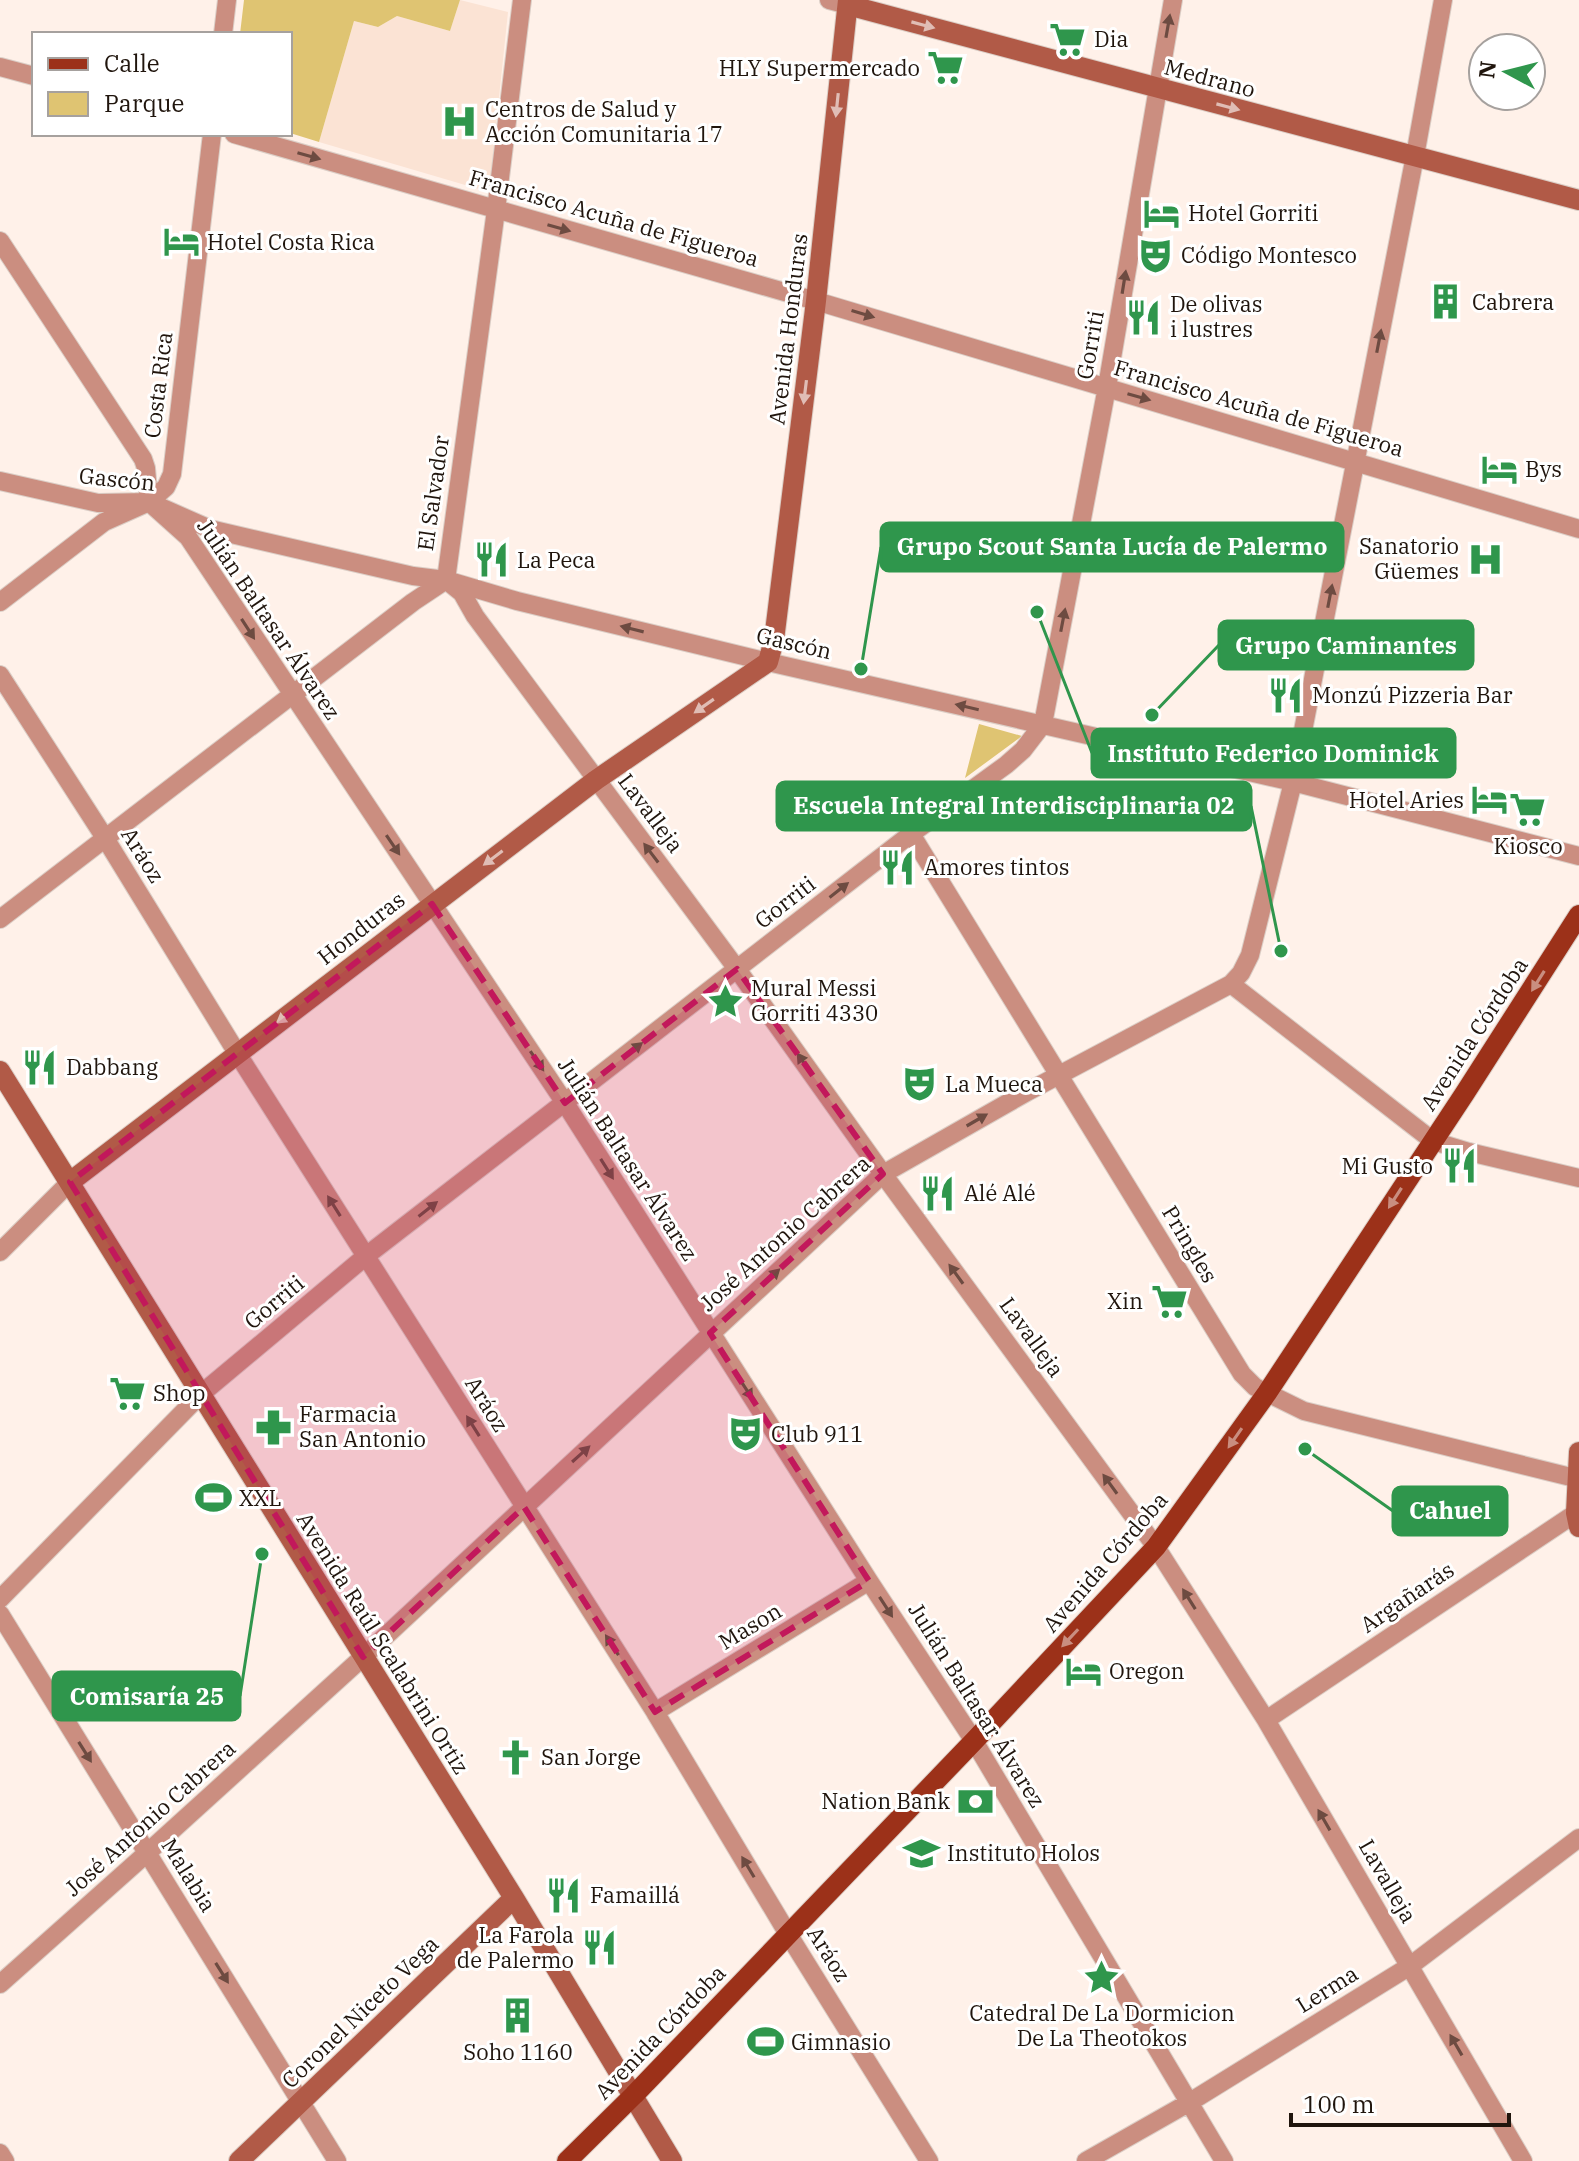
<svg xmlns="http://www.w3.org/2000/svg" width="1579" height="2161" font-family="'IBM Plex Serif',serif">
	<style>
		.built { fill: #fbe3d4 }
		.green { fill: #dfc472 }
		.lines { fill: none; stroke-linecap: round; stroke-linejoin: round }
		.street-casing { stroke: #dbcec6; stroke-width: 20 }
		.secondary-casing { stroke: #dbcec6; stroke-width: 22 }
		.primary-casing { stroke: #dbcec6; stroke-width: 22 }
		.street { stroke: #cb8e80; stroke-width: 18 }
		.secondary { stroke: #b15a47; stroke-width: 20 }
		.primary { stroke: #9c3119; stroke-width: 20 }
		.oneway { fill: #e0bdb5 }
		.oneway2 { fill: #6d4b41 }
		.oneway3 { fill: #c98e80 }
		.marked { fill: #c2185b; fill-opacity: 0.2; stroke: #c2185b; stroke-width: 6; stroke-dasharray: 16 10; stroke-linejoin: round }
		.labels { text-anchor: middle; stroke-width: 6; stroke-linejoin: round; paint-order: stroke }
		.poi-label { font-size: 22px; fill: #20150d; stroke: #fff; text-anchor: start }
		.street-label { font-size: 22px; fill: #20150d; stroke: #fff }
		.leader { fill: none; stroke: #2f964c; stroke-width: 3 }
		.callout-dot { fill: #2f964c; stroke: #fff; stroke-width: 3 }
		.callout { fill: #2f964c; stroke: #2f964c; stroke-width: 3 }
		.callout-label { font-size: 24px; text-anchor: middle; font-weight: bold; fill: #fff }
	</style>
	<rect width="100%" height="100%" fill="#fff1e9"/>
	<!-- built -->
	<path class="built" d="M460,0l48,12 -19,180 -170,-50 35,-121 24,6 19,-11 53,15z"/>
	<!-- green -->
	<path class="green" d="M244,0h216l-10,31 -53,-15 -19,11 -24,-6 -35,121 -29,-9v-99h-50z
		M979,724l43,12 -57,42z"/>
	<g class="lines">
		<defs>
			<path id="street" d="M829,0l19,5
				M223,34l4,-34
				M0,67l34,9
				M234,134l582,167 763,228
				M0,241l143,218 3,9 3,34 39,35 377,566 304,478 105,160 250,420
				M0,481l98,22 51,-1 61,27 203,47 33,4 71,21 251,61 525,120 286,74
				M446,580l16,13 13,23 262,353 146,205 273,373 110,173 257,441
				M0,602l104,-80 45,-20 17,-15 6,-13 40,-340
				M0,675l105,163 132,215 418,659 133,222 141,227
				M911,834l331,540 13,13 49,24 275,68
				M0,919l413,-317 33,-22 50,-370 26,-210
				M1231,984l202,157 36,11 110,26
				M0,1252l70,-70
				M0,1599l201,-205 165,-138 545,-422 95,-69 17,-15 20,-26 64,-337 66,-387
				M0,1614l337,547
				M655,1712l214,-131
				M1266,1720l310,-207
				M0,1984l147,-131 216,-196 520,-483 144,-82 204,-108 10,-11 9,-18 43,-173 122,-626 28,-156
				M0,2153l5,8
				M1086,2161l104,-59 220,-136 169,-128"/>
			<path id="secondary" d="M848,5l731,195
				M0,1071l514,827 158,263
				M70,1182l526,-402 172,-118 6,-22 42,-339 32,-301
				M1579,1452l-3,61 3,14
				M239,2161l275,-263"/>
			<path id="primary" d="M567,2161l67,-66 340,-354 182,-194 111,-154 198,-300 114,-178"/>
		</defs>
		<!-- street casing -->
		<use href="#street" class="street-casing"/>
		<!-- secondary casing -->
		<use href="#secondary" class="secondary-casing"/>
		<!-- primary casing -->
		<use href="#primary" class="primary-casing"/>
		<!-- street -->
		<use href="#street" class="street"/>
		<!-- secondary -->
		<use href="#secondary" class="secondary"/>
		<!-- primary -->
		<use href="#primary" class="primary"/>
	</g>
	<!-- one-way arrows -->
	<defs><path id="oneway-solid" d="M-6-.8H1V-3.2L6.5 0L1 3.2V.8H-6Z" transform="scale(2)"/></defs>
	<g class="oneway">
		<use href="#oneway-solid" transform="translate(923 25) rotate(15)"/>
		<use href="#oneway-solid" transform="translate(837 105) rotate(96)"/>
		<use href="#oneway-solid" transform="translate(1228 107) rotate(15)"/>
		<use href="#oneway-solid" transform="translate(805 392) rotate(97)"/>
		<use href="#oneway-solid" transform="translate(704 706) rotate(145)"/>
		<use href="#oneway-solid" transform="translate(493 858) rotate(143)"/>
		<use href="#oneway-solid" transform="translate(286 1016) rotate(143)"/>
	</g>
	<g class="oneway2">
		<use href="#oneway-solid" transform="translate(1168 26) rotate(-80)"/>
		<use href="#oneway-solid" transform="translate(309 156) rotate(16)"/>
		<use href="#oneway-solid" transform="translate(559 228) rotate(16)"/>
		<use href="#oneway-solid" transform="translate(1124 282) rotate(-81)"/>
		<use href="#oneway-solid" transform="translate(863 314) rotate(17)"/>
		<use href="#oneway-solid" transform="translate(1379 341) rotate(-79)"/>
		<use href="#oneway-solid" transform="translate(1139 397) rotate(16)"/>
		<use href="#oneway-solid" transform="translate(1330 596) rotate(-79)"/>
		<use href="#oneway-solid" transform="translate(1063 620) rotate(-79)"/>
		<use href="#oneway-solid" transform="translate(248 629) rotate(57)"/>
		<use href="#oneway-solid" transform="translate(632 629) rotate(-166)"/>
		<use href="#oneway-solid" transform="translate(967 707) rotate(-167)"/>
		<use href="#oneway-solid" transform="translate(393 845) rotate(56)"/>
		<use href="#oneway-solid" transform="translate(651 853) rotate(-127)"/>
		<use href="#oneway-solid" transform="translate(839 890) rotate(-38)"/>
		<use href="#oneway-solid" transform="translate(633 1050) rotate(-38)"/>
		<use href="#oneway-solid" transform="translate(537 1061) rotate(56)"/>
		<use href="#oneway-solid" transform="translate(804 1063) rotate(-125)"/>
		<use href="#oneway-solid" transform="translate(977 1120) rotate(-30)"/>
		<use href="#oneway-solid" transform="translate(607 1169) rotate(58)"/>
		<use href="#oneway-solid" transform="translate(334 1206) rotate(-122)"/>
		<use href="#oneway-solid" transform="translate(428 1209) rotate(-38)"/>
		<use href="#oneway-solid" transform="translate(956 1274) rotate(-126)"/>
		<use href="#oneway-solid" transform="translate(771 1277) rotate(-43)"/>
		<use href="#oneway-solid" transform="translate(746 1389) rotate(57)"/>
		<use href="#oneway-solid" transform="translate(473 1426) rotate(-122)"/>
		<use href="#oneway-solid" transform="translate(581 1454) rotate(-42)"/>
		<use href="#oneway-solid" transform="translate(1110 1484) rotate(-126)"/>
		<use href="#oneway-solid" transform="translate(1189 1599) rotate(-122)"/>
		<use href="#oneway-solid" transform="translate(886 1607) rotate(57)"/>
		<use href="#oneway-solid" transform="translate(612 1645) rotate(-123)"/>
		<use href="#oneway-solid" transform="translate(85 1752) rotate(58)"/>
		<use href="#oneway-solid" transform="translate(1324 1820) rotate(-120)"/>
		<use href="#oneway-solid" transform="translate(748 1867) rotate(-121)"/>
		<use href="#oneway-solid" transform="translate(222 1973) rotate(58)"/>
		<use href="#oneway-solid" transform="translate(1456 2045) rotate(-120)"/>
	</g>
	<g class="oneway3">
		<use href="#oneway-solid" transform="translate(1538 981) rotate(122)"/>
		<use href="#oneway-solid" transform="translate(1395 1198) rotate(123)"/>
		<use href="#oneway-solid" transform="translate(1235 1438) rotate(125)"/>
		<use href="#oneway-solid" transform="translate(1070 1638) rotate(133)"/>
	</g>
	<!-- marked area -->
	<path class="marked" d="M432,904l133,199 172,-134 146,205 -173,159 159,248 -214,131 -131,-205 -161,150 -293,-475z"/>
	<!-- icons -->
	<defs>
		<symbol id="supermarket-bare" viewBox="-9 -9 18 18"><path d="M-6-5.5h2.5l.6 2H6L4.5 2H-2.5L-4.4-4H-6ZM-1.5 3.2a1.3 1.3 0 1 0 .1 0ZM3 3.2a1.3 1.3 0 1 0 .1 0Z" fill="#2f964c" stroke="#fff" stroke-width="2.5" paint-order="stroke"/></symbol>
		<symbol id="hospital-bare" viewBox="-9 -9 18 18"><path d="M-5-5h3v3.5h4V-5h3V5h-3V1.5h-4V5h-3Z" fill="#2f964c" stroke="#fff" stroke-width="2.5" paint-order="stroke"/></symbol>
		<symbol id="hotel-bare" viewBox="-9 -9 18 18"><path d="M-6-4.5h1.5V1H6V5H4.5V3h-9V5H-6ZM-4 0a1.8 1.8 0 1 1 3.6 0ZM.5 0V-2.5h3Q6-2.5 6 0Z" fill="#2f964c" stroke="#fff" stroke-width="2.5" paint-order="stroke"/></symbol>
		<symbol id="theatre-bare" viewBox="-9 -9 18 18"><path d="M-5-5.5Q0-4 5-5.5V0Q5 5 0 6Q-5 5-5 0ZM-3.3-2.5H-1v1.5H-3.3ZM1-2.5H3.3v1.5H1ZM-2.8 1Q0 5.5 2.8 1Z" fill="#2f964c" stroke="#fff" stroke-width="2.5" paint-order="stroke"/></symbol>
		<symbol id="building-bare" viewBox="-9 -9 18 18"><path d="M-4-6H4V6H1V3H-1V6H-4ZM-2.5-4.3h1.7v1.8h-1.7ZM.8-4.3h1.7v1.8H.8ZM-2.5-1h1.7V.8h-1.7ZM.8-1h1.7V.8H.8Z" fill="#2f964c" stroke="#fff" stroke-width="2.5" paint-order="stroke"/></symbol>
		<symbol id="restaurant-bare" viewBox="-9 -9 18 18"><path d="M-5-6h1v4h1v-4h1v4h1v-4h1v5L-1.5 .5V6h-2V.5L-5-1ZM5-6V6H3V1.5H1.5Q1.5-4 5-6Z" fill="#2f964c" stroke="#fff" stroke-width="2.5" paint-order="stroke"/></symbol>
		<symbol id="sight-bare" viewBox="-9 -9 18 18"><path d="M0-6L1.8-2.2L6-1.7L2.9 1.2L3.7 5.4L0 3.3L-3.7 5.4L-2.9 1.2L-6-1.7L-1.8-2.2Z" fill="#2f964c" stroke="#fff" stroke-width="2.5" paint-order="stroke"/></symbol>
		<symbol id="pharmacy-bare" viewBox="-9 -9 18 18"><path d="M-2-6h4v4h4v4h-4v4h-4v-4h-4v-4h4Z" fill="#2f964c" stroke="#fff" stroke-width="2.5" paint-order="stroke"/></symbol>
		<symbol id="stadium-bare" viewBox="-9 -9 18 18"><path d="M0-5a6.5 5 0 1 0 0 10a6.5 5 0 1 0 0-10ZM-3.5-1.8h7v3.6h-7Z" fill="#2f964c" stroke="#fff" stroke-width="2.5" paint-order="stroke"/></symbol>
		<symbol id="church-bare" viewBox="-9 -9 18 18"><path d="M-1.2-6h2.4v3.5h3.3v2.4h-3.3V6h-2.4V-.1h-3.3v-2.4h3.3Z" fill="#2f964c" stroke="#fff" stroke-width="2.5" paint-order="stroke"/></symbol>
		<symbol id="bank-bare" viewBox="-9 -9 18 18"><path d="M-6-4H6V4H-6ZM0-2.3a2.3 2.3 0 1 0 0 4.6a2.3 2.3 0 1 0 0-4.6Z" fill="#2f964c" stroke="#fff" stroke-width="2.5" paint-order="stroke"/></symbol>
		<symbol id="university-bare" viewBox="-9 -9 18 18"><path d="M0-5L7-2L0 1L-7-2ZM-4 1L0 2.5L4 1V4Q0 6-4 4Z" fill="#2f964c" stroke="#fff" stroke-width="2.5" paint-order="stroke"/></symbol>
	</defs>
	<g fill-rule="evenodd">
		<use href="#supermarket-bare" x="1042" y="14" width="51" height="51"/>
		<use href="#supermarket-bare" x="920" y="42" width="51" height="51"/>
		<use href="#hospital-bare" x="434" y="96" width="51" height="51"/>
		<use href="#hotel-bare" x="1136" y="188" width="51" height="51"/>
		<use href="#hotel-bare" x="156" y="216" width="51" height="51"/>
		<use href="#theatre-bare" x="1130" y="230" width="51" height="51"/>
		<use href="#building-bare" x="1420" y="276" width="51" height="51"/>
		<use href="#restaurant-bare" x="1118" y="292" width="51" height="51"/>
		<use href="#hotel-bare" x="1474" y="444" width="51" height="51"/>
		<use href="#hospital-bare" x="1460" y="534" width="51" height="51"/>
		<use href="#restaurant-bare" x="466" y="534" width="51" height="51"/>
		<use href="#restaurant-bare" x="1260" y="670" width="51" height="51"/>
		<use href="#hotel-bare" x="1464" y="774" width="51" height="51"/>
		<use href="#supermarket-bare" x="1502" y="784" width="51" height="51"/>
		<use href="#restaurant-bare" x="872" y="842" width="51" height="51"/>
		<use href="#sight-bare" x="700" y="976" width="51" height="51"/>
		<use href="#restaurant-bare" x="14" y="1042" width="51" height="51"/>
		<use href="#theatre-bare" x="894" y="1058" width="51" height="51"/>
		<use href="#restaurant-bare" x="1434" y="1140" width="51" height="51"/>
		<use href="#restaurant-bare" x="912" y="1168" width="51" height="51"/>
		<use href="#supermarket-bare" x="1144" y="1276" width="51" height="51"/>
		<use href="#supermarket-bare" x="102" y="1368" width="51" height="51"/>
		<use href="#pharmacy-bare" x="248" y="1402" width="51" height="51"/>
		<use href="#theatre-bare" x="720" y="1408" width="51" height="51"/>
		<use href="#stadium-bare" x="188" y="1472" width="51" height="51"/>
		<use href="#hotel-bare" x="1058" y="1646" width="51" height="51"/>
		<use href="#church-bare" x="490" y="1732" width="51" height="51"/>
		<use href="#bank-bare" x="950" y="1776" width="51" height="51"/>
		<use href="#university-bare" x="896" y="1828" width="51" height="51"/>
		<use href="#restaurant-bare" x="538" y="1870" width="51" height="51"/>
		<use href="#restaurant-bare" x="574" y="1922" width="51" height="51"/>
		<use href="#sight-bare" x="1076" y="1952" width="51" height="51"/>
		<use href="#building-bare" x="492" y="1990" width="51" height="51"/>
		<use href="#stadium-bare" x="740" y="2016" width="51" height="51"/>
	</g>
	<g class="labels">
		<!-- poi labels -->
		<g class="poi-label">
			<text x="1094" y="47">Dia</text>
			<text x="920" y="76" text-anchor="end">HLY Supermercado</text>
			<text x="485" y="117">Centros de Salud y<tspan x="485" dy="25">Acción Comunitaria 17</tspan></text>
			<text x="1188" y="221">Hotel Gorriti</text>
			<text x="207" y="250">Hotel Costa Rica</text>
			<text x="1181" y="263">Código Montesco</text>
			<text x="1472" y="310">Cabrera</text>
			<text x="1170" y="312">De olivas<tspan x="1170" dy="25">i lustres</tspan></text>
			<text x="1525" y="477">Bys</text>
			<text x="1459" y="554" text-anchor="end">Sanatorio<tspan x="1459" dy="25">Güemes</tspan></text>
			<text x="517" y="568">La Peca</text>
			<text x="1312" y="703">Monzú Pizzeria Bar</text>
			<text x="1464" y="808" text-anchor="end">Hotel Aries</text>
			<text x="1528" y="854" text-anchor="middle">Kiosco</text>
			<text x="924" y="875">Amores tintos</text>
			<text x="751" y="996">Mural Messi<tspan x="751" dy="25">Gorriti 4330</tspan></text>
			<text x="66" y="1075">Dabbang</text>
			<text x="945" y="1092">La Mueca</text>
			<text x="1433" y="1174" text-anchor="end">Mi Gusto</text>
			<text x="964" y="1201">Alé Alé</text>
			<text x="1143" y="1309" text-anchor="end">Xin</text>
			<text x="153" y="1401">Shop</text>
			<text x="299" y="1422">Farmacia<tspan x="299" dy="25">San Antonio</tspan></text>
			<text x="771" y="1442">Club 911</text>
			<text x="239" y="1506">XXL</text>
			<text x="1109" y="1679">Oregon</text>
			<text x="541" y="1765">San Jorge</text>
			<text x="950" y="1809" text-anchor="end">Nation Bank</text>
			<text x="947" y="1861">Instituto Holos</text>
			<text x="590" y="1903">Famaillá</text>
			<text x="574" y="1943" text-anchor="end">La Farola<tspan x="574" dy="25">de Palermo</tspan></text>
			<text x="1102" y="2021" text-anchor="middle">Catedral De La Dormicion<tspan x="1102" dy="25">De La Theotokos</tspan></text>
			<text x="791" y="2050">Gimnasio</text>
			<text x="518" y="2060" text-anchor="middle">Soho 1160</text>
		</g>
		<!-- street labels -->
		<g class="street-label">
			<text transform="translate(1210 78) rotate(15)" y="8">Medrano</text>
			<text transform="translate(614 218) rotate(16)" y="8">Francisco Acuña de Figueroa</text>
			<text transform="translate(788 329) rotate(-83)" y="8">Avenida Honduras</text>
			<text transform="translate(1090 345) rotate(-80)" y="8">Gorriti</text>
			<text transform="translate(158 385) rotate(-83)" y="8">Costa Rica</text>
			<text transform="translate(1259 408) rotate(16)" y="8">Francisco Acuña de Figueroa</text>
			<text transform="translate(117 479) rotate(6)" y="8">Gascón</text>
			<text transform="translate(433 493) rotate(-82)" y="8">El Salvador</text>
			<text transform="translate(269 619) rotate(56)" y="8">Julián Baltasar Álvarez</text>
			<text transform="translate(794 643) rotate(13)" y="8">Gascón</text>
			<text transform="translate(651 813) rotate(53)" y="8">Lavalleja</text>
			<text transform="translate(143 855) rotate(58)" y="8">Aráoz</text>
			<text transform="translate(785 902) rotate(-38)" y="8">Gorriti</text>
			<text transform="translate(361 928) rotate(-38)" y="8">Honduras</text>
			<text transform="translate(1474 1034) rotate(-57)" y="8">Avenida Córdoba</text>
			<text transform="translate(628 1159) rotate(57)" y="8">Julián Baltasar Álvarez</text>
			<text transform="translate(785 1233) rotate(-42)" y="8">José Antonio Cabrera</text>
			<text transform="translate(1190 1244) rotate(59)" y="8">Pringles</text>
			<text transform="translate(274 1302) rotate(-40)" y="8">Gorriti</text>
			<text transform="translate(1032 1337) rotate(54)" y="8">Lavalleja</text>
			<text transform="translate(487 1404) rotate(58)" y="8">Aráoz</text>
			<text transform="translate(1105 1562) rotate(-49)" y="8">Avenida Córdoba</text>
			<text transform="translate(1407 1597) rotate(-34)" y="8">Argañarás</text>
			<text transform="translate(750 1626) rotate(-31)" y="8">Mason</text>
			<text transform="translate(383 1643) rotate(58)" y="8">Avenida Raúl Scalabrini Ortiz</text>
			<text transform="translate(977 1705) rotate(58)" y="8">Julián Baltasar Álvarez</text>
			<text transform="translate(150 1818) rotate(-42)" y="8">José Antonio Cabrera</text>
			<text transform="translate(189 1875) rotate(58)" y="8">Malabia</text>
			<text transform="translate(1388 1881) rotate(60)" y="8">Lavalleja</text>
			<text transform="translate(829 1954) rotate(58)" y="8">Aráoz</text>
			<text transform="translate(1327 1989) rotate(-32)" y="8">Lerma</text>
			<text transform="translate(360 2012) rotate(-44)" y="8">Coronel Niceto Vega</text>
			<text transform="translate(660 2032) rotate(-46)" y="8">Avenida Córdoba</text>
		</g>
	</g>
	<!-- callouts -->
	<path class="leader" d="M861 669L881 547M1152 715L1219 645M1037 612L1092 753M1281 951L1251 806M1305 1449L1393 1511M262 1554L240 1696"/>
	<g class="callout-dot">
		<circle cx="861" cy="669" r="8"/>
		<circle cx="1152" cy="715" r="8"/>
		<circle cx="1037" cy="612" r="8"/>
		<circle cx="1281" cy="951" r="8"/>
		<circle cx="1305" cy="1449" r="8"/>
		<circle cx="262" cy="1554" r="8"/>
	</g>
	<g class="callout">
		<rect x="881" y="523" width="462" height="48" rx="8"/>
		<rect x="1219" y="621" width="254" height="48" rx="8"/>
		<rect x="1092" y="729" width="363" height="48" rx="8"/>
		<rect x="777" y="782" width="474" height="48" rx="8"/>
		<rect x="1393" y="1487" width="114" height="48" rx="8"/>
		<rect x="53" y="1672" width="187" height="48" rx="8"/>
	</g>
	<g class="callout-label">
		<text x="1112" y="555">Grupo Scout Santa Lucía de Palermo</text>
		<text x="1346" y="654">Grupo Caminantes</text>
		<text x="1273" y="762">Instituto Federico Dominick</text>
		<text x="1014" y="814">Escuela Integral Interdisciplinaria 02</text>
		<text x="1450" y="1519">Cahuel</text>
		<text x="147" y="1705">Comisaría 25</text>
	</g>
	<!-- legend -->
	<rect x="32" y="32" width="260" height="104" fill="#ffffff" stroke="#a6a19e" stroke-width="2"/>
	<rect x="48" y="58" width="40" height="12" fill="#9c3119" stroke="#a6a19e" stroke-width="2"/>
	<text x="104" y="72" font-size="24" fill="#20150d">Calle</text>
	<rect x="48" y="92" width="40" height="24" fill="#dfc472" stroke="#a6a19e" stroke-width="2"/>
	<text x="104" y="112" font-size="24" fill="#20150d">Parque</text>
	<!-- north arrow -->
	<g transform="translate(1507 72) rotate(277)"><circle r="38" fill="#ffffff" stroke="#a6a19e" stroke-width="2"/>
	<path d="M0-6L14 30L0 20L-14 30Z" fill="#2f964c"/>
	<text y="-12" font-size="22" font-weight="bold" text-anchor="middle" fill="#20150d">N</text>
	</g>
	<!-- scale -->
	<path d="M1291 2113v12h218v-12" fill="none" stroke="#20150d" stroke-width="4"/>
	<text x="1303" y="2113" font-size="24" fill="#20150d" stroke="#ffffff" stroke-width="6" paint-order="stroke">100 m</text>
</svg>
